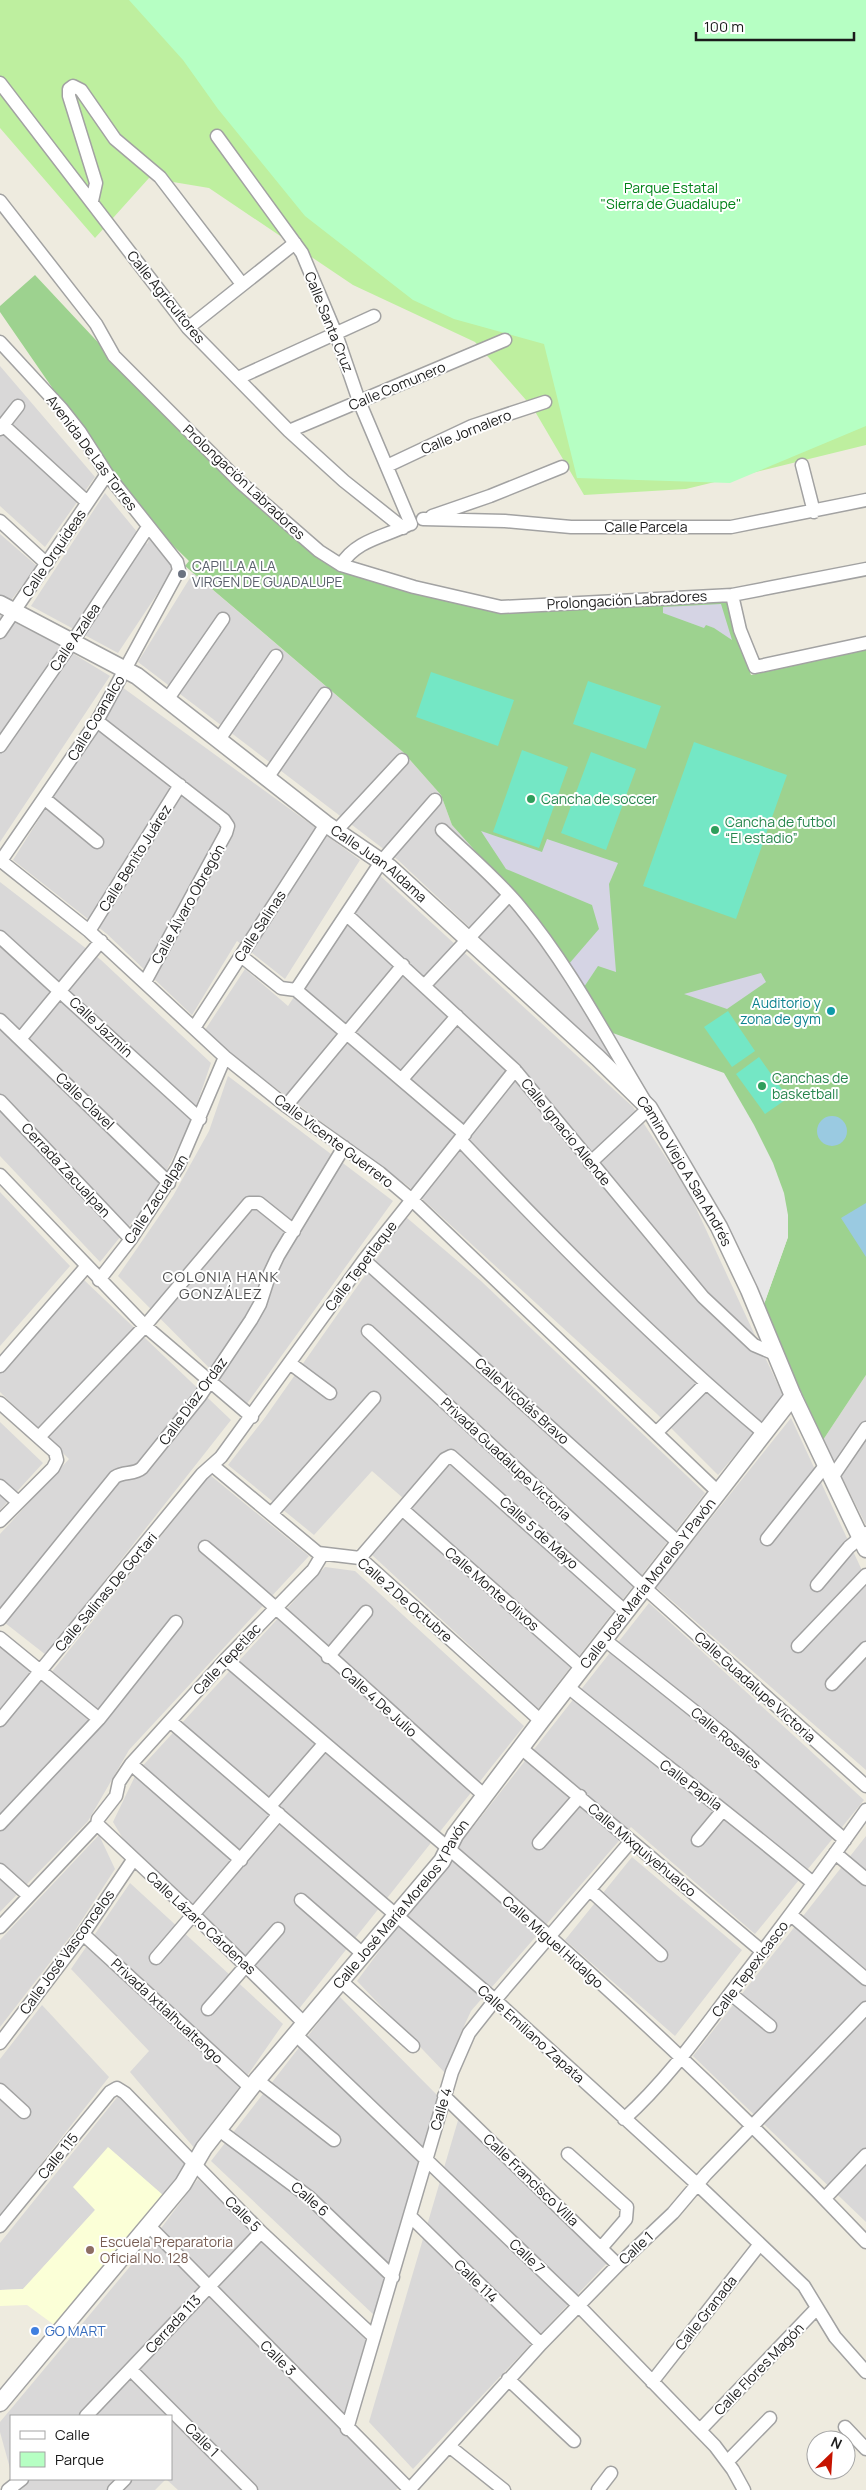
<svg xmlns="http://www.w3.org/2000/svg" width="866" height="2490" font-family="Manrope,sans-serif">
	<style>
		.residential { fill: #d9d8d8 }
		.education { fill: #fbffd7 }
		.grass { fill: #beef9f }
		.forest { fill: #9dd28f }
		.park { fill: #b6ffc3 }
		.pitch { fill: #74e7c5 }
		.parking { fill: #e7e7e7 }
		.plaza { fill: #d5d4e4 }
		.water { fill: #9acae1 }
		.lines { fill: none; stroke-linecap: round; stroke-linejoin: round }
		.minor-casing { stroke: #a2a2a2; stroke-width: 15 }
		.tertiary-casing { stroke: #a2a2a2; stroke-width: 19 }
		.minor { stroke: #fff; stroke-width: 12 }
		.tertiary { stroke: #fff; stroke-width: 16 }
		.worship-dot { fill: #6b7280; stroke: #fff; stroke-width: 2 }
		.leisure-dot { fill: #2e9e5b; stroke: #fff; stroke-width: 2 }
		.culture-dot { fill: #0f9aa8; stroke: #fff; stroke-width: 2 }
		.education-dot { fill: #8d6e63; stroke: #fff; stroke-width: 2 }
		.shop-dot { fill: #3f7fe0; stroke: #fff; stroke-width: 2 }
		.labels { text-anchor: middle; stroke-width: 4; stroke-linejoin: round; paint-order: stroke }
		.park-label { font-size: 14px; fill: #008218; stroke: #fff }
		.street-label { font-size: 14px; fill: #1b1b1b; stroke: #fff }
		.worship-label { font-size: 14px; fill: #5b616d; stroke: #fff; text-anchor: start }
		.leisure-label { font-size: 14px; fill: #27864d; stroke: #fff; text-anchor: start }
		.culture-label { font-size: 14px; fill: #0d838f; stroke: #fff; text-anchor: end }
		.education-label { font-size: 14px; fill: #785e54; stroke: #fff; text-anchor: start }
		.shop-label { font-size: 14px; fill: #366cbe; stroke: #fff; text-anchor: start }
		.neighbourhood-label { font-size: 15px; letter-spacing: 1px; fill: #4e4e4e; stroke: #fff }
	</style>
	<rect width="100%" height="100%" fill="#eeebdf"/>
	<!-- residential -->
	<path class="residential" d="M0,366l95,111 -50,70 -45,-41z
		M105,493l42,51 7,-14 25,31 -61,92 -87,-47z
		M0,534l37,32 -37,49 59,30 51,31 -110,166z
		M193,573l210,179 38,43 11,30 69,77 95,148 -8,8 -210,-198 -260,-198z
		M122,687l238,173 -75,119 -48,-38 -45,74 -85,-81 -94,-74z
		M376,872l257,235 56,86 95,205 -66,77 -62,-62 -248,-227 -162,-120 -41,-36 40,-61 43,37z
		M0,882l101,78 110,103 -21,61 -36,71 -54,67 -100,-106z
		M228,1076l165,125 -147,204 -128,-129 55,-80 36,-65z
		M0,1192l70,74 -70,80z
		M406,1217l75,64 224,212 -167,216 -167,-155 40,-49 -39,-34 -58,64 -86,-70 36,-46z
		M83,1279l148,141 -185,235 -46,-36v-85l69,-75 -69,-67v-19z
		M866,1375v150l-43,-85z
		M791,1418l75,161v191l-210,-183z
		M0,1422l43,41 -43,47z
		M210,1475l99,81 -180,194 -41,71 -88,91v-272l46,39z
		M325,1567l30,4 169,155 -226,284 -164,-153 -21,-35 24,-50z
		M649,1603l215,197 -109,134 -124,-107 -160,184 -12,26 -12,38 -90,-94 83,-112z
		M99,1835l16,34 -39,60 -76,98v-87z
		M866,1836v386l-173,-166z
		M632,1857l110,93 -67,86 -110,-96z
		M130,1883l153,141 -87,126 -66,-78 19,-21 -78,-82z
		M339,1996l99,100 -63,220 -164,-155z
		M42,2005l67,72 -109,139v-157z
		M119,2095l67,70 -22,31 -55,-48 -14,62 -72,79 -23,1v-47z
		M459,2117l149,145 -195,207 -44,-47z
		M198,2179l172,157 -28,90 59,60 -5,4h-218l-12,-11 -11,11h-139l-3,-11h158v-63h-160v56l-11,-40v-10l153,-183z"/>
	<!-- education -->
	<path class="education" d="M108,2147l56,49 -107,131 -30,-22 -27,1v-16l23,-1 72,-79 -22,-23z"/>
	<!-- grass -->
	<path class="grass" d="M0,0h866v445l-180,44 -102,6 -51,-87 -58,-66 -122,-57 -144,-97 -60,-10 -54,60 -95,-110z"/>
	<!-- forest -->
	<path class="forest" d="M35,275l146,156 134,124 34,19 149,38 228,-12 25,75 115,-25v725l-43,65 -60,-133 25,-70 -178,-205 -89,-130 -69,-77 -11,-30 -38,-43 -218,-186 4,-5 -38,-37 -40,-51 -111,-161v-6z"/>
	<!-- park -->
	<path class="park" d="M129,0h737v426l-136,57 -153,-5 -33,-134 -90,-25 -41,-19 -108,-84 -87,-107 -35,-49z"/>
	<!-- pitch -->
	<path class="pitch" d="M431,672l83,28 -16,46 -82,-29z
		M588,681l73,25 -15,43 -73,-25z
		M694,742l93,33 -51,144 -93,-33z
		M522,750l46,17 -29,81 -46,-16z
		M591,752l45,17 -30,81 -45,-17z
		M728,1011l27,40 -23,16 -28,-40z
		M759,1057l29,41 -23,16 -29,-40z"/>
	<!-- parking -->
	<path class="parking" d="M610,1032l114,41 30,52 19,38 11,30 4,22v22l-25,70z"/>
	<!-- plaza -->
	<path class="plaza" d="M721,604l11,36 -18,-12 -8,-3 -2,3 -41,-15v-6z
		M481,831l61,21 5,-13 71,24 -9,21 7,88 -18,-6 -16,24 -14,-25 31,-36 -7,-24 -86,-36z
		M761,973l5,9 -39,27 -43,-15z"/>
	<!-- water -->
	<path class="water" d="M817 1131a15 15 0 1 1 30 0a15 15 0 1 1-30 0Z
		M866,1203v54l-25,-39z"/>
	<g class="lines">
		<defs>
			<path id="minor" d="M0,83l188,245 101,103 55,50 59,47
				M217,136l85,117 34,81 23,67 52,123
				M0,201l96,123 18,32 127,127 78,68 22,14 73,22 87,20 231,-12 134,-26
				M92,201l4,-18 -27,-87v-7l4,-3 8,4 34,49 45,38 82,107
				M188,328l107,-85
				M0,342l61,66 19,24 27,42 70,88 2,8 -82,151 -97,141
				M238,378l136,-62
				M3,425l84,77
				M0,429l18,-23
				M289,431l216,-91
				M802,465l12,47
				M387,466l85,-40 73,-24
				M432,516l58,-20 72,-29
				M423,519l82,2 66,6h160l135,-27
				M0,521l47,43
				M341,565c15,-25 43,-28 67,-40
				M732,595l8,35 15,37 111,-24
				M0,632l107,-158
				M167,700l56,-81
				M97,721l127,99 4,6 -2,7 -81,149
				M218,741l58,-85
				M0,746l73,-105 75,-114
				M267,778l58,-84
				M45,799l52,43
				M442,830c26,25 55,49 78,77 51,61 88,134 129,201l-59,55
				M336,831l66,-71
				M1,861l88,70 136,126 61,49 94,67 32,27 306,292
				M347,915l168,155 188,227 51,48 21,9
				M89,931l91,-146
				M0,937l200,182
				M241,956l40,32 15,2 169,144
				M424,986l85,-91
				M296,990l85,-128 54,-62
				M0,1020l169,163
				M194,1028l132,-204
				M21,1038l80,-97
				M402,1079l55,-63
				M0,1101l131,138
				M286,1106l117,-141
				M460,1140c97,102 196,202 304,293
				M0,1175l145,151 107,91
				M364,1260l315,283
				M99,1280l32,-41 47,-72 47,-110
				M368,1331l277,257 221,198
				M291,1364l39,29
				M0,1366l86,-99
				M0,1403l55,49 2,8 -4,8 -53,53
				M656,1433l49,-49
				M39,1437l106,-111 104,-123h10l35,28
				M212,1465l106,88 42,5 181,163
				M831,1479l35,-51
				M0,1486l18,16
				M402,1509l180,159
				M271,1514l103,-116
				M767,1539l58,-73
				M205,1547c96,80 186,166 280,249
				M360,1558l85,-99 6,-3 175,156
				M817,1585l32,-38 17,-14
				M0,1619l115,-142c9,-6 19,-2 27,-9l58,-72 51,-76 9,-16 10,-31 8,-17 66,-109
				M0,1638l99,81
				M605,1640l123,98 117,102
				M798,1646l68,-71
				M328,1657l38,-45
				M226,1659c73,63 148,126 222,189 145,124 286,255 418,394
				M832,1684l34,-36
				M568,1687c81,66 165,129 245,196
				M0,1720l202,-246 19,-17 143,-197 151,-190
				M170,1721l325,279 203,185 106,101 31,51 31,35
				M521,1748l242,204
				M131,1764l110,96
				M270,1806l54,-62
				M0,1824l99,-105 77,-97
				M97,1824l96,90 111,109
				M698,1840l25,-30
				M539,1843l41,-47
				M835,1853l31,26
				M0,1870l29,26
				M590,1890l71,65
				M301,1900l62,54
				M791,1915l75,64
				M0,1927l97,-103 1,-5 18,-23 3,-14 12,-18 95,-105 87,-89 9,-15
				M83,1934l168,154
				M156,1958l123,-144
				M341,1981l72,65
				M731,1994l39,32
				M208,2009l70,-80
				M295,2034l283,271 137,141 18,24 11,20
				M0,2043l83,-109 50,-74
				M257,2080l77,60
				M0,2090l24,22
				M444,2096l174,169
				M624,2119c42,-38 74,-83 108,-128 46,-59 91,-120 134,-181
				M219,2130l90,67 84,80
				M568,2154l59,53 -1,12 -25,29
				M826,2197l40,-42
				M411,2217l130,127
				M148,2225l262,265
				M0,2226l110,-134 7,-4 8,5 136,139 112,104
				M131,2370l120,120
				M508,2379l66,62
				M652,2382l108,-138
				M86,2416l175,-184
				M845,2427l21,22
				M347,2429l105,-357 17,-39 26,-33 136,-159
				M700,2430l117,-122
				M449,2446l55,44
				M727,2462l43,-44
				M8,2490l14,-11
				M114,2490l11,-11
				M409,2490l132,-146 77,-79 55,-52 33,-39 160,-166
				M598,2490l13,-17"/>
			<g id="tertiary">
				<path id="s1" d="M0,604l137,72 189,148 63,43 209,191 51,50 70,119 30,63 44,106 73,153"/>
				<path id="s2" d="M0,2403l183,-219 21,-36 53,-68 185,-219 13,-26 86,-114 252,-325"/>
			</g>
		</defs>
		<!-- minor casing -->
		<use href="#minor" class="minor-casing"/>
		<!-- tertiary casing -->
		<use href="#tertiary" class="tertiary-casing"/>
		<!-- minor -->
		<use href="#minor" class="minor"/>
		<!-- tertiary -->
		<use href="#tertiary" class="tertiary"/>
	</g>
	<!-- markers -->
	<circle class="worship-dot" cx="182" cy="574" r="5"/>
	<g class="leisure-dot">
		<circle cx="531" cy="799" r="5"/>
		<circle cx="715" cy="830" r="5"/>
		<circle cx="762" cy="1086" r="5"/>
	</g>
	<circle class="culture-dot" cx="831" cy="1011" r="5"/>
	<circle class="education-dot" cx="90" cy="2250" r="5"/>
	<circle class="shop-dot" cx="35" cy="2331" r="5"/>
	<g class="labels">
		<!-- park labels -->
		<g class="park-label">
			<text x="671" y="193">Parque Estatal<tspan x="671" dy="16">"Sierra de Guadalupe"</tspan></text>
		</g>
		<!-- street labels -->
		<g class="street-label">
			<text transform="translate(166 297) rotate(51)" y="5">Calle Agricultores</text>
			<text transform="translate(329 322) rotate(68)" y="5">Calle Santa Cruz</text>
			<text transform="translate(397 386) rotate(-23)" y="5">Calle Comunero</text>
			<text transform="translate(466 432) rotate(-22)" y="5">Calle Jornalero</text>
			<text transform="translate(92 453) rotate(53)" y="5">Avenida De Las Torres</text>
			<text transform="translate(244 482) rotate(43)" y="5">Prolongación Labradores</text>
			<text x="646" y="532">Calle Parcela</text>
			<text transform="translate(54 553) rotate(-56)" y="5">Calle Orquídeas</text>
			<text transform="translate(627 600) rotate(-3)" y="5">Prolongación Labradores</text>
			<text transform="translate(75 637) rotate(-56)" y="5">Calle Azalea</text>
			<text transform="translate(96 718) rotate(-59)" y="5">Calle Coanalco</text>
			<text transform="translate(135 858) rotate(-58)" y="5">Calle Benito Juárez</text>
			<text dy="5" stroke="none"><textPath href="#s1" startOffset="461">Calle Juan Aldama</textPath></text>
			<text transform="translate(188 904) rotate(-61)" y="5">Calle Álvaro Obregón</text>
			<text transform="translate(260 926) rotate(-57)" y="5">Calle Salinas</text>
			<text transform="translate(101 1027) rotate(43)" y="5">Calle Jazmín</text>
			<text transform="translate(85 1101) rotate(44)" y="5">Calle Clavel</text>
			<text transform="translate(566 1132) rotate(51)" y="5">Calle Ignacio Allende</text>
			<text transform="translate(334 1141) rotate(37)" y="5">Calle Vicente Guerrero</text>
			<text transform="translate(66 1170) rotate(47)" y="5">Cerrada Zacualpan</text>
			<text dy="5" stroke="none"><textPath href="#s1" startOffset="898">Camino Viejo A San Andrés</textPath></text>
			<text transform="translate(156 1199) rotate(-57)" y="5">Calle Zacualpan</text>
			<text transform="translate(361 1266) rotate(-53)" y="5">Calle Tepetlaque</text>
			<text transform="translate(193 1401) rotate(-54)" y="5">Calle Díaz Ordaz</text>
			<text transform="translate(522 1401) rotate(42)" y="5">Calle Nicolás Bravo</text>
			<text transform="translate(506 1459) rotate(43)" y="5">Privada Guadalupe Victoria</text>
			<text transform="translate(539 1533) rotate(42)" y="5">Calle 5 de Mayo</text>
			<text dy="5" stroke="none"><textPath href="#s2" startOffset="1046">Calle José María Morelos Y Pavón</textPath></text>
			<text transform="translate(492 1589) rotate(41)" y="5">Calle Monte Olivos</text>
			<text transform="translate(106 1592) rotate(-50)" y="5">Calle Salinas De Gortari</text>
			<text transform="translate(405 1600) rotate(41)" y="5">Calle 2 De Octubre</text>
			<text transform="translate(227 1659) rotate(-47)" y="5">Calle Tepetlac</text>
			<text transform="translate(755 1687) rotate(42)" y="5">Calle Guadalupe Victoria</text>
			<text transform="translate(379 1702) rotate(42)" y="5">Calle 4 De Julio</text>
			<text transform="translate(726 1738) rotate(40)" y="5">Calle Rosales</text>
			<text transform="translate(691 1785) rotate(37)" y="5">Calle Papila</text>
			<text transform="translate(642 1850) rotate(40)" y="5">Calle Mixquiyehualco</text>
			<text dy="5" stroke="none"><textPath href="#s2" startOffset="641">Calle José María Morelos Y Pavón</textPath></text>
			<text transform="translate(201 1923) rotate(43)" y="5">Calle Lázaro Cárdenas</text>
			<text transform="translate(553 1942) rotate(42)" y="5">Calle Miguel Hidalgo</text>
			<text transform="translate(67 1952) rotate(-54)" y="5">Calle José Vasconcelos</text>
			<text transform="translate(750 1969) rotate(-53)" y="5">Calle Tepexicasco</text>
			<text transform="translate(167 2011) rotate(43)" y="5">Privada Ixtlalhualtengo</text>
			<text transform="translate(531 2034) rotate(42)" y="5">Calle Emiliano Zapata</text>
			<text transform="translate(441 2109) rotate(-74)" y="5">Calle 4</text>
			<text transform="translate(58 2156) rotate(-51)" y="5">Calle 115</text>
			<text transform="translate(531 2180) rotate(44)" y="5">Calle Francisco Villa</text>
			<text transform="translate(310 2199) rotate(41)" y="5">Calle 6</text>
			<text transform="translate(243 2214) rotate(45)" y="5">Calle 5</text>
			<text transform="translate(636 2248) rotate(-43)" y="5">Calle 1</text>
			<text transform="translate(527 2256) rotate(44)" y="5">Calle 7</text>
			<text transform="translate(476 2281) rotate(44)" y="5">Calle 114</text>
			<text transform="translate(706 2313) rotate(-52)" y="5">Calle Granada</text>
			<text transform="translate(173 2324) rotate(-47)" y="5">Cerrada 113</text>
			<text transform="translate(278 2358) rotate(45)" y="5">Calle 3</text>
			<text transform="translate(759 2369) rotate(-46)" y="5">Calle Flores Magón</text>
			<text transform="translate(202 2440) rotate(45)" y="5">Calle 1</text>
		</g>
		<!-- worship labels -->
		<g class="worship-label">
			<text x="192" y="571">CAPILLA A LA<tspan x="192" dy="16">VIRGEN DE GUADALUPE</tspan></text>
		</g>
		<!-- leisure labels -->
		<g class="leisure-label">
			<text x="541" y="804">Cancha de soccer</text>
			<text x="725" y="827">Cancha de futbol<tspan x="725" dy="16">“El estadio”</tspan></text>
			<text x="772" y="1083">Canchas de<tspan x="772" dy="16">basketball</tspan></text>
		</g>
		<!-- culture labels -->
		<g class="culture-label">
			<text x="821" y="1008">Auditorio y<tspan x="821" dy="16">zona de gym</tspan></text>
		</g>
		<!-- education labels -->
		<g class="education-label">
			<text x="100" y="2247">Escuela Preparatoria<tspan x="100" dy="16">Oficial No. 128</tspan></text>
		</g>
		<!-- shop labels -->
		<g class="shop-label">
			<text x="45" y="2336">GO MART</text>
		</g>
		<!-- neighbourhood labels -->
		<g class="neighbourhood-label">
			<text x="221" y="1282">COLONIA HANK<tspan x="221" dy="17">GONZÁLEZ</tspan></text>
		</g>
	</g>
	<!-- legend -->
	<rect x="10" y="2415" width="162" height="65" fill="#ffffff" stroke="#a4a4a4"/>
	<rect x="20" y="2431" width="25" height="8" fill="#ffffff" stroke="#a4a4a4"/>
	<text x="55" y="2440" font-size="15" fill="#1b1b1b">Calle</text>
	<rect x="20" y="2452" width="25" height="15" fill="#b6ffc3" stroke="#a4a4a4"/>
	<text x="55" y="2465" font-size="15" fill="#1b1b1b">Parque</text>
	<!-- north arrow -->
	<g transform="translate(831 2455) rotate(25)"><circle r="24" fill="#ffffff" stroke="#a4a4a4"/>
	<path d="M0-4L9 19L0 12L-9 19Z" fill="#c61300"/>
	<text y="-8" font-size="14" font-weight="bold" text-anchor="middle" fill="#1b1b1b">N</text>
	</g>
	<!-- scale -->
	<path d="M696 32v8h158v-8" fill="none" stroke="#1b1b1b" stroke-width="2.5"/>
	<text x="704" y="32" font-size="15" fill="#1b1b1b" stroke="#ffffff" stroke-width="4" paint-order="stroke">100 m</text>
</svg>
